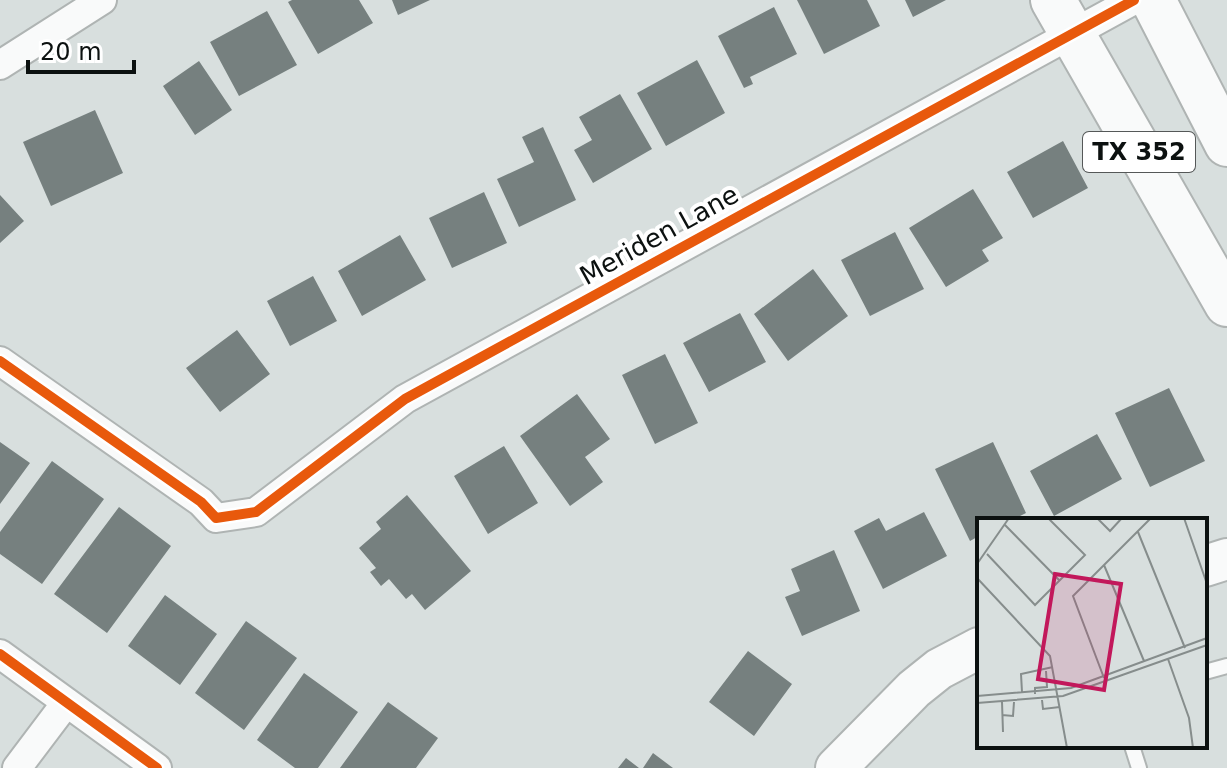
<svg xmlns="http://www.w3.org/2000/svg" width="1227" height="768" font-family="'DejaVu Sans',sans-serif">
	<style>
		.building { fill: #76807f }
		.lines { fill: none; stroke-linecap: round; stroke-linejoin: round }
		.lane-casing { stroke: #afb4b3; stroke-width: 18 }
		.street-casing { stroke: #afb4b3; stroke-width: 32 }
		.secondary-casing { stroke: #afb4b3; stroke-width: 44 }
		.primary-casing { stroke: #afb4b3; stroke-width: 48 }
		.lane { stroke: #f9fafa; stroke-width: 14 }
		.street { stroke: #f9fafa; stroke-width: 28 }
		.secondary { stroke: #f9fafa; stroke-width: 40 }
		.primary { stroke: #f9fafa; stroke-width: 44 }
		.cycleway-casing { stroke: #fff; stroke-width: 15 }
		.cycleway { stroke: #e8590c; stroke-width: 10 }
		.labels { text-anchor: middle; stroke-width: 8; stroke-linejoin: round; paint-order: stroke }
		.shield { fill: #fff; stroke: #555858; stroke-width: 2 }
		.shield-label { font-size: 24px; font-weight: bold; fill: #0c1110 }
		.street-label { font-size: 26px; fill: #0c1110; stroke: #fff }
		.inset-road { fill: none; stroke: #868d8c; stroke-width: 2 }
		.view { fill: #c2185b; fill-opacity: 0.15; stroke: #c2185b; stroke-width: 4 }
		.inset-edge { fill: none; stroke: #0c1110; stroke-width: 4 }
	</style>
	<rect width="100%" height="100%" fill="#d8dfde"/>
	<!-- building -->
	<path class="building" d="M292,0h67l14,23 -55,31 -30,-52z
		M392,0h38l-32,15z
		M797,0h70l13,26 -56,28z
		M905,0h41l-33,17z
		M774,7l23,47 -47,23 3,7 -9,4 -26,-52z
		M267,11l30,54 -58,31 -29,-54z
		M697,60l28,53 -59,33 -29,-53z
		M199,61l33,49 -37,25 -32,-49z
		M620,94l32,55 -59,34 -19,-33 18,-10 -13,-23z
		M95,110l28,63 -72,33 -28,-64z
		M543,127l33,73 -57,27 -22,-48 37,-17 -12,-25z
		M1063,141l25,47 -55,30 -26,-46z
		M973,189l30,49 -21,12 7,11 -43,26 -37,-59z
		M484,192l23,51 -55,25 -23,-50z
		M0,195l24,26 -24,22z
		M895,232l29,57 -54,27 -29,-56z
		M400,235l26,45 -64,36 -24,-45z
		M813,269l35,47 -60,45 -34,-47z
		M313,276l24,45 -47,25 -23,-45z
		M740,313l26,49 -57,30 -26,-49z
		M237,330l33,44 -50,38 -34,-44z
		M665,354l33,69 -43,21 -33,-69z
		M1169,388l36,73 -55,26 -35,-74z
		M577,394l33,45 -25,18 18,25 -33,24 -50,-70z
		M1097,434l25,45 -68,37 -24,-45z
		M0,442l30,21 -30,41z
		M993,442l33,71 -14,7h-33v16l-9,5 -35,-72z
		M504,446l34,57 -50,31 -34,-58z
		M52,461l52,38 -62,85 -42,-30v-22z
		M407,495l64,76 -46,39 -13,-16 -6,5 -17,-20 -8,7 -11,-14 6,-4 -17,-20 22,-19 -5,-7z
		M119,507l52,39 -64,87 -53,-39z
		M924,512l23,44 -64,33 -29,-58 25,-13 7,13z
		M834,550l26,61 -58,25 -17,-39 15,-6 -9,-22z
		M165,595l52,39 -37,51 -52,-39z
		M246,621l51,37 -53,72 -49,-37z
		M748,651l44,33 -38,52 -45,-34z
		M304,673l54,39 -40,56h-23l-38,-28z
		M388,702l50,36 -22,30h-76z
		M653,753l20,15h-30z
		M626,758l13,10h-21z"/>
	<g class="lines">
		<defs>
			<path id="lane" d="M1205,672l22,-6
				M1132,746l7,22"/>
			<path id="street" d="M0,65l102,-65
				M0,361l201,141 15,16 40,-6 149,-113 729,-399
				M0,654l157,114
				M17,768l49,-65"/>
			<path id="secondary" d="M1205,566l22,-7
				M836,768l78,-79 25,-20 40,-21"/>
			<path id="primary" d="M1053,0l174,304
				M1153,0l74,144"/>
		</defs>
		<!-- lane casing -->
		<use href="#lane" class="lane-casing"/>
		<!-- street casing -->
		<use href="#street" class="street-casing"/>
		<!-- secondary casing -->
		<use href="#secondary" class="secondary-casing"/>
		<!-- primary casing -->
		<use href="#primary" class="primary-casing"/>
		<!-- lane -->
		<use href="#lane" class="lane"/>
		<!-- street -->
		<use href="#street" class="street"/>
		<!-- secondary -->
		<use href="#secondary" class="secondary"/>
		<!-- primary -->
		<use href="#primary" class="primary"/>
		<defs>
			<path id="cycleway" d="M0,361l201,141 15,16 40,-6 149,-113 729,-399
				M0,654l157,114"/>
		</defs>
		<!-- cycleway casing -->
		<use href="#cycleway" class="cycleway-casing"/>
		<!-- cycleway -->
		<use href="#cycleway" class="cycleway"/>
	</g>
	<g class="labels">
		<!-- shield labels -->
		<rect class="shield" x="1083" y="132" width="112" height="40" rx="6"/>
		<g class="shield-label">
			<text x="1139" y="160">TX 352</text>
		</g>
		<!-- street labels -->
		<g class="street-label">
			<text transform="translate(659 235) rotate(-29)" y="9">Meriden Lane</text>
		</g>
	</g>
	<!-- overview -->
	<g transform="translate(977 518)">
		<rect width="230" height="230" fill="#d8dfde"/>
		<path class="inset-road" d="M120,0l13,13 12,-13M207,0l23,66M28,7l54,55M161,14l47,116M10,36l48,51 50,-50 -37,-37M0,46l32,-46M127,47l40,96M0,60l73,78 17,92M191,141l21,59 4,30M127,160l-31,-82 78,-78M45,174l-1,-18 32,-7M58,176v-6l12,-1 -1,-16M0,178l94,-8 136,-50M65,182l1,9 17,-2M25,184l1,30M0,185l86,-7 144,-51M25,197l11,1 1,-14"/>
		<path class="view" d="M78,56l66,10 -17,106 -66,-11z"/>
		<rect width="230" height="230" class="inset-edge"/>
	</g>
	<!-- scale -->
	<path d="M28 60v12h106v-12" fill="none" stroke="#0c1110" stroke-width="4"/>
	<text x="40" y="60" font-size="24" fill="#0c1110" stroke="#ffffff" stroke-width="6" paint-order="stroke">20 m</text>
</svg>
